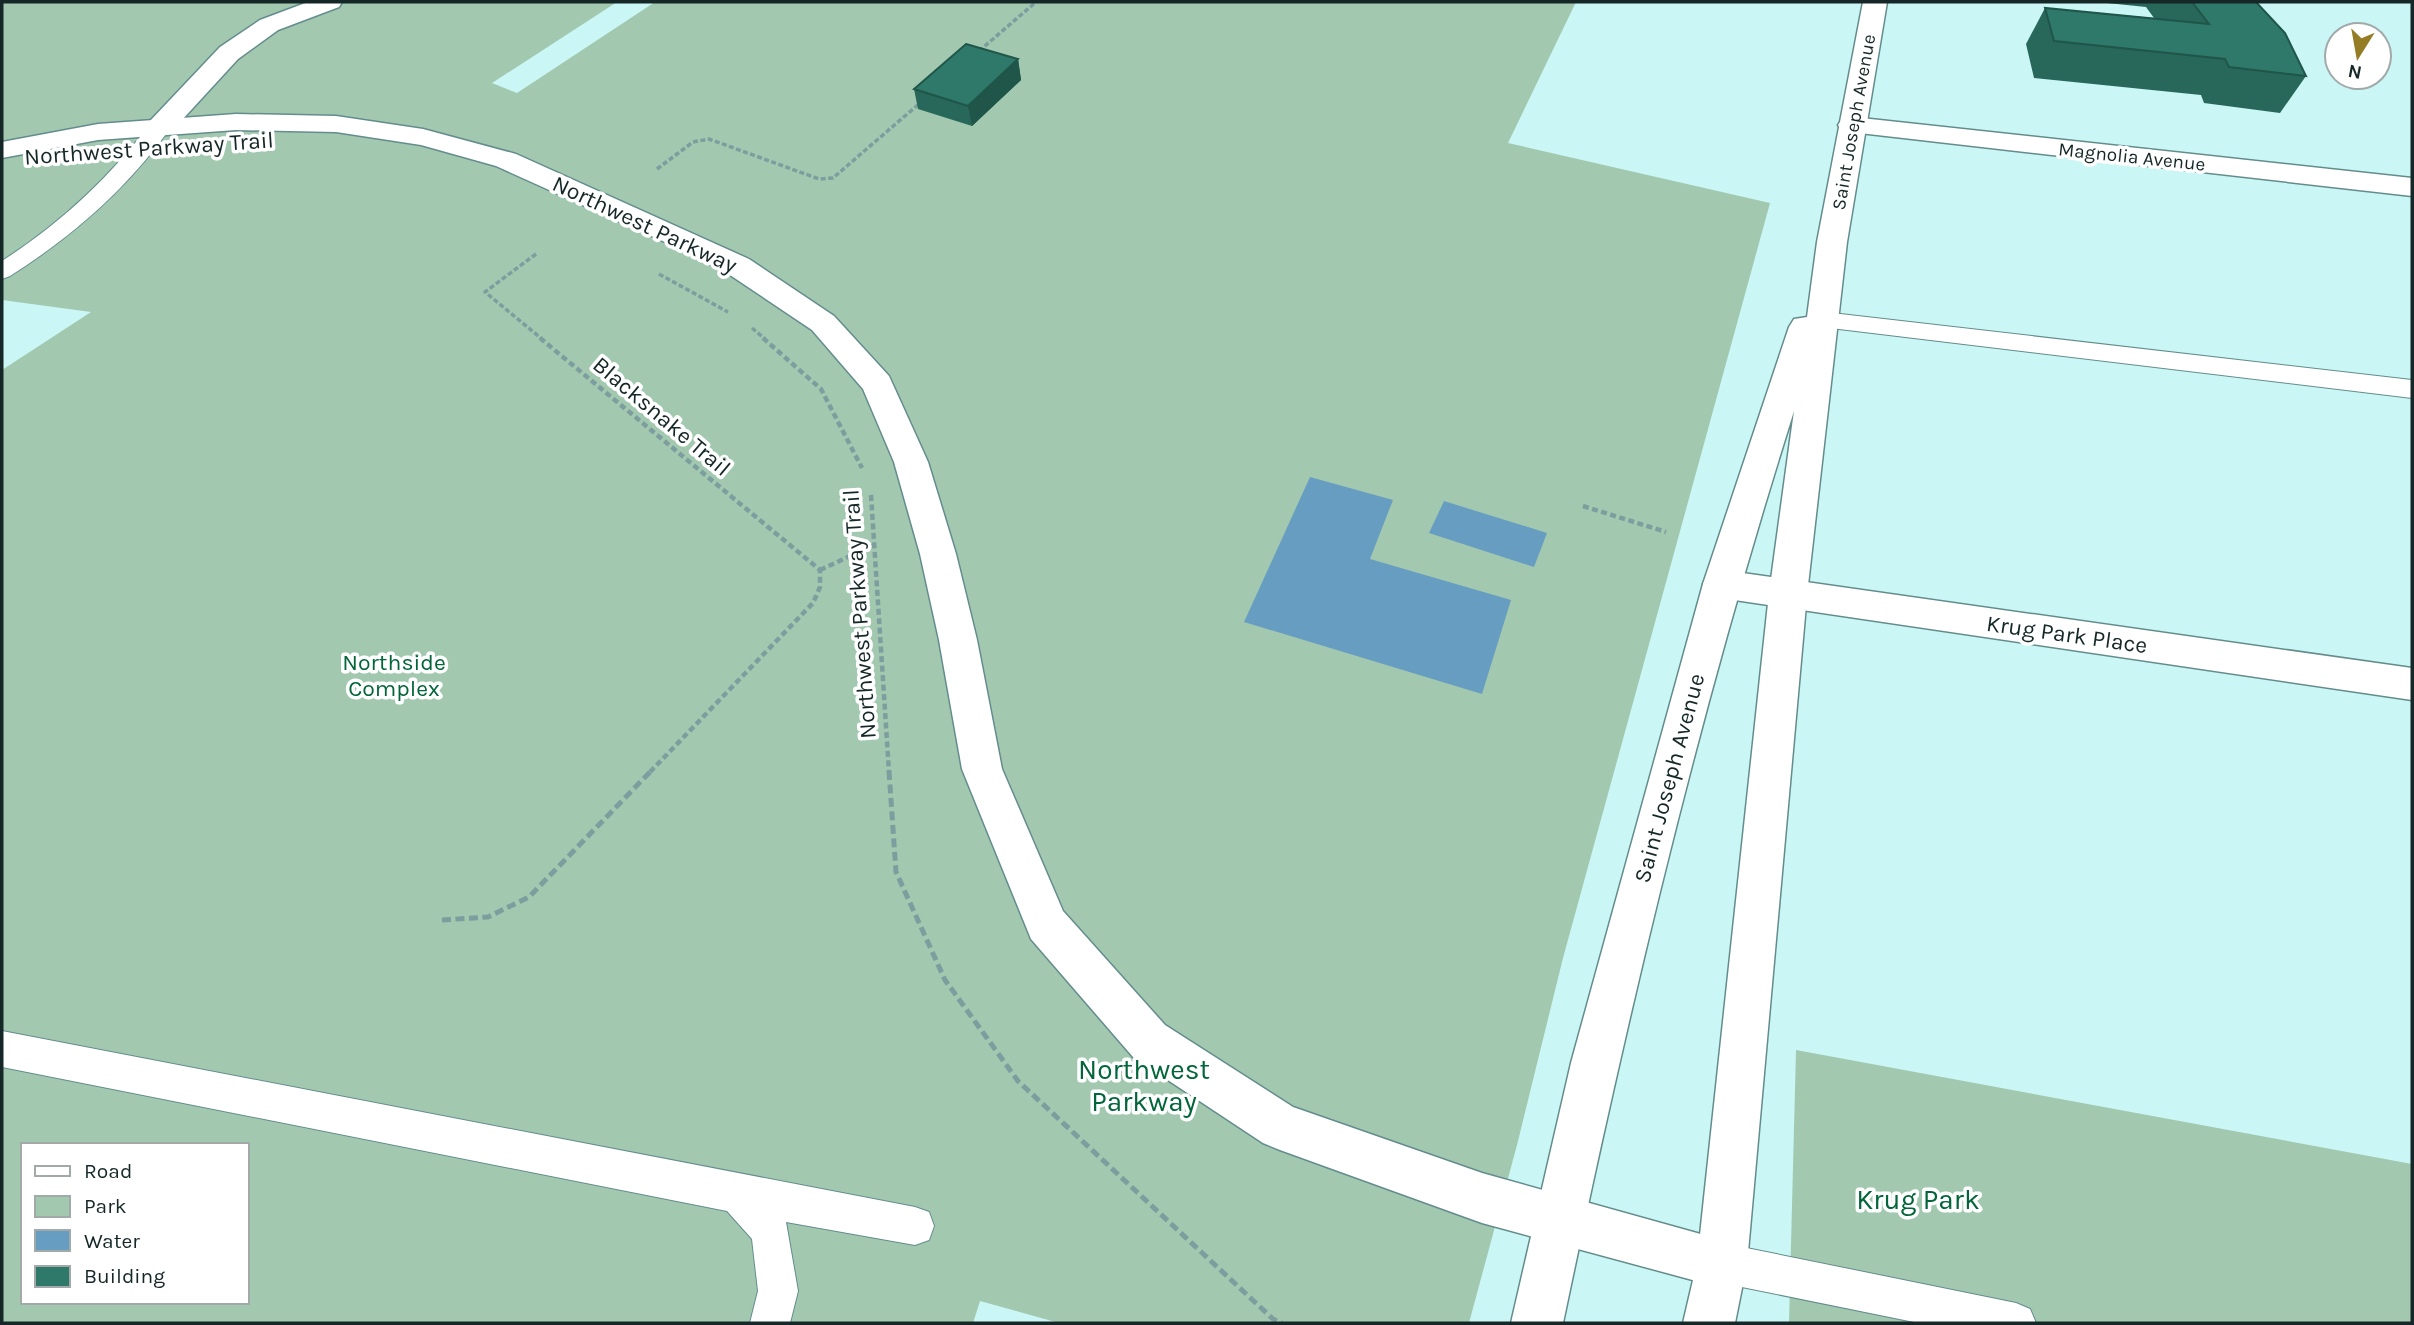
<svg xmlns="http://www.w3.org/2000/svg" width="2414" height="1325" font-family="Karla,sans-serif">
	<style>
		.green { fill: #a2c9af; fill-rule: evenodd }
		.water { fill: #679dc1 }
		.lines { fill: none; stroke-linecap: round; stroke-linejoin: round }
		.lane-casing { stroke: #648c8d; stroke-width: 2 }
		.street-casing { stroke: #648c8d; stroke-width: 3 }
		.secondary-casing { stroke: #648c8d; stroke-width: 3 }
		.primary-casing { stroke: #648c8d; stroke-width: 3 }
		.path-far2 { stroke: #7d9e9e; stroke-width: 3.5; stroke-dasharray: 5 2.5; stroke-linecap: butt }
		.path-far1 { stroke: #7d9e9e; stroke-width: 4.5; stroke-dasharray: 6 3.5; stroke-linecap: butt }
		.path { stroke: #7d9e9e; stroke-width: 5; stroke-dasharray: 9 4.5; stroke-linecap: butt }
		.lane { fill: #fff; fill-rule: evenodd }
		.street { fill: #fff; fill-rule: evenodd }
		.secondary { fill: #fff; fill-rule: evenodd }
		.primary { fill: #fff; fill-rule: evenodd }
		.wall { fill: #28685a }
		.shaded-wall { fill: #20554a }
		.building { fill: #2e7969; stroke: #20554a; stroke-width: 2 }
		.labels { text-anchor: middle; stroke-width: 7; stroke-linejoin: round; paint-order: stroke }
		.far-street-label { font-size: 19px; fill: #162727; stroke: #fff }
		.street-label { font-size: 23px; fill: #162727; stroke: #fff }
		.park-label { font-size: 23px; fill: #02663a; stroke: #fff }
		.near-park-label { font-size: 28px; fill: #02663a; stroke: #fff }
	</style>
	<rect width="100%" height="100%" fill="#caf6f6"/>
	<!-- green -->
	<path class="green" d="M2,2h615l-125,81 25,10 138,-91h921l-68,141 262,60 -207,755 -46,187 -48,178h-410l-79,-22 -7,22h-971v-953l89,-58 -89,-12zM23,1145h224v157h-224z
		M1796,1050l616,114v159h-623z"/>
	<!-- water -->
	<path class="water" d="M1310,477l83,23 -23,59 141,41 -29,94 -238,-72z
		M1444,501l103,32 -13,34 -105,-34z"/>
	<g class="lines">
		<defs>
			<path id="lane" d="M160,121l11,6c-43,61 -98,109 -161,149l-8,3v-18c59,-38 107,-83 150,-139z
				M1823,312l589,68v18l-598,-72 -3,-6 3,-6z
				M2,1031l913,176 14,5 5,14 -5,14 -14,5 -129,-23 12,69 -8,32h-40l8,-32 -6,-52 -25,-28 -725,-144z
				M1722,1243l294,60 14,6 6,14h-117l-197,-40 -14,-6 -6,-14 6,-14z"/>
			<path id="street" d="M308,2h34l-3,5 -61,23 -40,29 -68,74h-20l-4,-6 4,-6 70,-74 40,-27z
				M1852,117l560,61v18l-570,-65 -4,-6 4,-6z
				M1721,570l691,98v32l-691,-102 -13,-4 -5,-10 5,-10z"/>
			<path id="secondary" d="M236,114l100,2 87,13 93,25 233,105 85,57 55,60 39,86 28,92 21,86 25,129 61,142 102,114 128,82 189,66 258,72 7,18 -7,18 -18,7 -240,-65 -202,-73 -17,-7 -130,-86 -102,-118 -69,-170 -23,-129 -19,-86 -26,-92 -31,-73 -51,-59 -85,-57 -49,-25 -182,-82 -75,-21 -85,-13 -100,-2 -138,10 -96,18v-16l96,-18z"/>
			<path id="primary" d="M1863,2h24l-40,240 -40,352 -60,669 -12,60h-52l14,-60 72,-669 25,-183c-95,299 -167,605 -231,912h-52l60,-260 132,-479 86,-257 5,-8 13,-2 10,-75z"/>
		</defs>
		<!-- lane casing -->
		<use href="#lane" class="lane-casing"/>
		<!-- street casing -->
		<use href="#street" class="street-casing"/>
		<!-- secondary casing -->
		<use href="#secondary" class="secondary-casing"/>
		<!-- primary casing -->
		<use href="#primary" class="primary-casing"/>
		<!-- path-far2 -->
		<path class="path-far2" d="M979,51l57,-49
			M657,169l36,-27 16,-3 110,40 14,-1 87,-75
			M536,254l-51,38 57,47
			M659,274l69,38
			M752,328l13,11"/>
		<!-- path-far1 -->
		<path class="path-far1" d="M540,338l280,232
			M763,338l58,51 41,79
			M871,495l18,277
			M1583,506l83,26
			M820,570l54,-25
			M650,772l163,-169 7,-16v-17"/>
		<!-- path -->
		<path class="path" d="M889,771l7,101 49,108 73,101 255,238 9,4
			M442,920l46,-3 41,-20 122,-126"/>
		<!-- lane -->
		<use href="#lane" class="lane"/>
		<!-- street -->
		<use href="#street" class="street"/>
		<!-- secondary -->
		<use href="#secondary" class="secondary"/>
		<!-- primary -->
		<use href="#primary" class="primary"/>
	</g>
	<!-- wall -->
	<path class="wall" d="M2097,2h159l50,74 -26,37 -76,-10 -3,-8 -167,-17 -8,-34 19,-36 109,10 -8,-11z
		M1018,59l3,21 -49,46 -54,-17 -4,-20z"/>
	<!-- shaded-wall -->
	<path class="shaded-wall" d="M1018,59l3,21 -49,46 -4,-20z"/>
	<!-- building -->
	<path class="building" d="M2192,2h64l29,31 21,43 -77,-9 -4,-8 -171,-18 -9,-33 164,16z
		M966,44l52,15 -50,47 -54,-17z"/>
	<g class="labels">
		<!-- far-street labels -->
		<g class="far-street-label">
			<text transform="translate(1853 122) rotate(-80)" y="7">Saint Joseph Avenue</text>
			<text transform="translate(2132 156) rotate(6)" y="7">Magnolia Avenue</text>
		</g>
		<!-- street labels -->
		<g class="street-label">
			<text transform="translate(149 148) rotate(-4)" y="8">Northwest Parkway Trail</text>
			<text transform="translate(645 224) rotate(25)" y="8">Northwest Parkway</text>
			<text transform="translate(662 416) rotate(40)" y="8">Blacksnake Trail</text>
			<text transform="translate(859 614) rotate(-94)" y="8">Northwest Parkway Trail</text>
			<text transform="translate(2067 634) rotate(8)" y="8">Krug Park Place</text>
			<text transform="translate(1669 778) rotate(-75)" y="8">Saint Joseph Avenue</text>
		</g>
		<!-- park labels -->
		<g class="park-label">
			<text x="394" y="670">Northside<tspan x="394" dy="26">Complex</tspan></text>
		</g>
		<!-- near-park labels -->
		<g class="near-park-label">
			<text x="1144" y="1079">Northwest<tspan x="1144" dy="32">Parkway</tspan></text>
			<text x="1918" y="1209">Krug Park</text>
		</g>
	</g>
	<!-- border -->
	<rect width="2414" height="1325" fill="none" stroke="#162727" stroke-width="7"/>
	<!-- legend -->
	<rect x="21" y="1143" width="228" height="161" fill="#ffffff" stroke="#a2a9a9" stroke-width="2"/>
	<rect x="35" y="1166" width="35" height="10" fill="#ffffff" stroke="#a2a9a9" stroke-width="2"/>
	<text x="84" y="1178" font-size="21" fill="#162727">Road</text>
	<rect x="35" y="1196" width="35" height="21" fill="#a2c9af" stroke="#a2a9a9" stroke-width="2"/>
	<text x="84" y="1213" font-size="21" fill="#162727">Park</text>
	<rect x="35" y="1230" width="35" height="21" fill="#679dc1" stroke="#a2a9a9" stroke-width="2"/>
	<text x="84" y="1248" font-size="21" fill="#162727">Water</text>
	<rect x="35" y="1266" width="35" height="21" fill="#2e7969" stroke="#a2a9a9" stroke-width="2"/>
	<text x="84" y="1283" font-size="21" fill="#162727">Building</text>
	<!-- north arrow -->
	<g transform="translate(2358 56) rotate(191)"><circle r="33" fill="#ffffff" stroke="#a2a9a9" stroke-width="2"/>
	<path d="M0-5L12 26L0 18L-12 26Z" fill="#957d25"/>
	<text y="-10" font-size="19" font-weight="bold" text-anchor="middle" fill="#162727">N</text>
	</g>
</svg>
